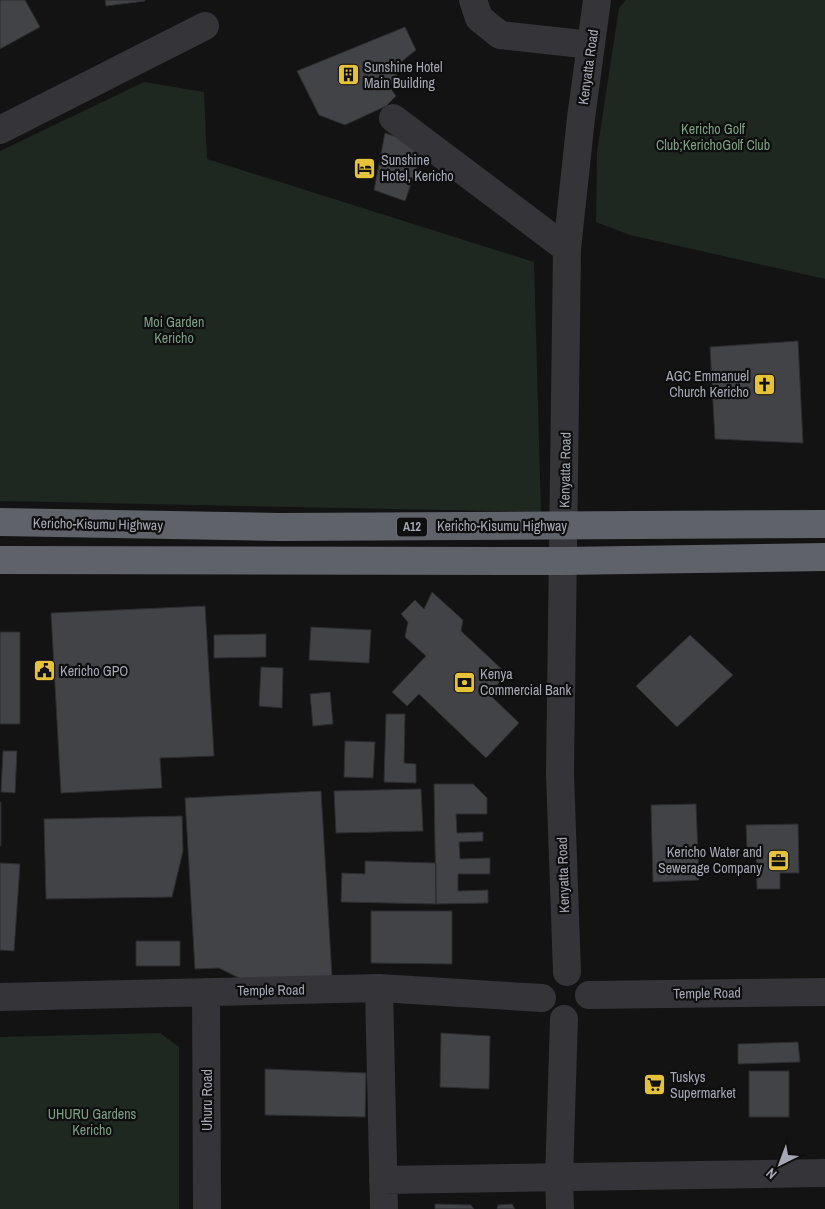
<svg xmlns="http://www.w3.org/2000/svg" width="825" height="1209" font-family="'Archivo Narrow',sans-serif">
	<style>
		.park { fill: #1f2721 }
		.building { fill: #424347; stroke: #2d2d30 }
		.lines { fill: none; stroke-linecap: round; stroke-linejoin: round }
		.minor { stroke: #343439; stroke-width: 28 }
		.highway { stroke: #60626a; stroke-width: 28 }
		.labels { text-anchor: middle; stroke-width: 4.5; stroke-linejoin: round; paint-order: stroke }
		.shield { fill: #0e0e0f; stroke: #787a82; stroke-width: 1 }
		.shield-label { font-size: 12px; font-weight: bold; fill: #a5a8b4 }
		.poi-label { font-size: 14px; fill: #a5a8b4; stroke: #0e0e0f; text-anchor: start }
		.street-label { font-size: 14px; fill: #a5a8b4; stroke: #0e0e0f }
		.park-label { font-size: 14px; fill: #7d9e84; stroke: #0e0e0f }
	</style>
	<rect width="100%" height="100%" fill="#131314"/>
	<!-- park -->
	<path class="park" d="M626,0h199v279l-195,-44 -34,-13 1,-70 22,-144z
		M144,82l60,10 3,67 327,103 7,250 -541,-11v-350z
		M160,1033l19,14v162h-179v-172z"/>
	<!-- building -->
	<path class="building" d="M0,0h25l15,27 -40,22z
		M105,0h40v1l-39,5z
		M405,27l11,23 -21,17 2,13 -8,6 7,10 -10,10 -41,19 -26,-10 -22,-44z
		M385,133l39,14 -19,54 -31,-11z
		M798,341l5,102 -88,-4 -5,-92z
		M432,592l31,28 -2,11 46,43 -18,20 30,29 -33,35 -67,-64 -12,12 -15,-14 34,-36 -21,-19 3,-15 -7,-8 14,-14 9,9z
		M205,606l9,150 -54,2 2,30 -101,5 -10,-180z
		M311,627l60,3 -2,33 -60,-3z
		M0,632h20v92h-20z
		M266,634v23l-52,1v-23z
		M690,635l43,40 -56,52 -41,-41z
		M261,667l22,1 -1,40 -23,-2z
		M330,692l3,32 -20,2 -3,-32z
		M386,714h19l-1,49 12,1v19l-32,-1z
		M345,741l30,1 -2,36 -29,-1z
		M3,751h14l-2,42 -14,-1z
		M434,784h39l14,14v16h-31l1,19 26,-1v9l-24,1 1,17 30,-1v16h-32v17l30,-1v13l-52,1z
		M421,789l2,42 -87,2 -2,-42z
		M321,791l11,186 -87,4 -26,-13 -24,1 -10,-171z
		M0,802h1v44h-1z
		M696,804l3,76 -46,2 -2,-77z
		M182,816l1,35 -11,46 -126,2 -2,-80z
		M798,824l1,49h-19v16h-23l-1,-41h-9l-1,-23z
		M365,861l71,2v41l-95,-2 1,-29 23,1z
		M0,863l20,1 -6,87 -14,-1z
		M371,911h81v53l-81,-1z
		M136,941h44v25h-44z
		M441,1033l49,3 -1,53 -49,-2z
		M798,1042l2,20 -62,2v-20z
		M265,1069l101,4 -1,44 -100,-2z
		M749,1071h40v46h-40z
		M435,1204l36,1 3,4h-39z
		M512,1204l3,5h-18l1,-4z"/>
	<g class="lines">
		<!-- minor -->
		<path class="minor" d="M473,0l6,18 21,17 91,10
			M393,118l174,131
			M0,130l205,-104
			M567,972l-7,-198 7,-525 14,-131 16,-118
			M379,988l5,221
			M206,992l1,217
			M589,995l236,-3
			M0,997l379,-9 163,10
			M383,1180l442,-7
			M560,1209l-1,-31 5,-159"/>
		<!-- highway -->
		<path class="highway" d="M0,522l280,5 545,-3
			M0,560l562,1 263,-4"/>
	</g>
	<!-- icons -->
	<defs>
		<symbol id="building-square" viewBox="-11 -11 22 22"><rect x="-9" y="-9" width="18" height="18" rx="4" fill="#e5c23a" stroke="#0e0e0f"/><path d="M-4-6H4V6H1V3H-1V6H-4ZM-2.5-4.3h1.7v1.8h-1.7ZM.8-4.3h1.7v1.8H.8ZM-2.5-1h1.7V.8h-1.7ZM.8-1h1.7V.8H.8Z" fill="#111"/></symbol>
		<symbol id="hotel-square" viewBox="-11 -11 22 22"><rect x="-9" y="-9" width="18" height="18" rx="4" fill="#e5c23a" stroke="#0e0e0f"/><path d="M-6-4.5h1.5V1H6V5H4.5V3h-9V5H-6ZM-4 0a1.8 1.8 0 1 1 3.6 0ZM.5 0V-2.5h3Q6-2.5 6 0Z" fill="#111"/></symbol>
		<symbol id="church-square" viewBox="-11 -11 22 22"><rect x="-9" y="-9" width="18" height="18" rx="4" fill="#e5c23a" stroke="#0e0e0f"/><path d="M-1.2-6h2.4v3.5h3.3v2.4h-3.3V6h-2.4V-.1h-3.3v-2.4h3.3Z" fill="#111"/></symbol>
		<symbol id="civic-square" viewBox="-11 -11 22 22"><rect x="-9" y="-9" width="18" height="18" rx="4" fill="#e5c23a" stroke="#0e0e0f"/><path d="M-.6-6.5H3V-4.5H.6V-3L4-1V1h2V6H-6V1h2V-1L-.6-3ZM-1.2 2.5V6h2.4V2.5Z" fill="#111"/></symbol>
		<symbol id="bank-square" viewBox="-11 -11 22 22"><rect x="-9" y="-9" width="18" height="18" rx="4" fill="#e5c23a" stroke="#0e0e0f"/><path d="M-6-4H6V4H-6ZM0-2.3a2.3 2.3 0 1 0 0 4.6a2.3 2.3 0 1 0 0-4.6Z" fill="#111"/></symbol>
		<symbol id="office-square" viewBox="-11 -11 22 22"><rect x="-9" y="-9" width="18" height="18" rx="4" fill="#e5c23a" stroke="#0e0e0f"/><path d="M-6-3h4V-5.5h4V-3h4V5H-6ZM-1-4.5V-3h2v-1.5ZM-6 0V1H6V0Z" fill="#111"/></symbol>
		<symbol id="supermarket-square" viewBox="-11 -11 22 22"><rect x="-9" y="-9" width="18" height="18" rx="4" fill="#e5c23a" stroke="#0e0e0f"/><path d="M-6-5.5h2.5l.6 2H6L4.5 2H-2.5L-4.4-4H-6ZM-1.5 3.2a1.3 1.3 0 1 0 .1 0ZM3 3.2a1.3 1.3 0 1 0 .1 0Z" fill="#111"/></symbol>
	</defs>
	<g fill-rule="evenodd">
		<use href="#building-square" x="336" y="62" width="25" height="25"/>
		<use href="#hotel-square" x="352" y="156" width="25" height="25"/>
		<use href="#church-square" x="752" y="372" width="25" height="25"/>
		<use href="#civic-square" x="32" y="658" width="25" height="25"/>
		<use href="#bank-square" x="452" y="670" width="25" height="25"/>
		<use href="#office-square" x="766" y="848" width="25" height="25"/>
		<use href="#supermarket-square" x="642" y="1072" width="25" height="25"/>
	</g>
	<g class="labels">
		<!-- shield labels -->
		<rect class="shield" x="397" y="517.5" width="30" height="19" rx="4"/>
		<g class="shield-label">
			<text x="412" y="531">A12</text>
		</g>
		<!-- poi labels -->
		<g class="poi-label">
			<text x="364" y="72">Sunshine Hotel<tspan x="364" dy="16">Main Building</tspan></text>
			<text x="381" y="165">Sunshine<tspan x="381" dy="16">Hotel, Kericho</tspan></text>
			<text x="749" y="381" text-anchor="end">AGC Emmanuel<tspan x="749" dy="16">Church Kericho</tspan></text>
			<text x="60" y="676">Kericho GPO</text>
			<text x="480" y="679">Kenya<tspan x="480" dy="16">Commercial Bank</tspan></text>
			<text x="762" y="857" text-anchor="end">Kericho Water and<tspan x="762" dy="16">Sewerage Company</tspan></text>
			<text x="670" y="1082">Tuskys<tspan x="670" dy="16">Supermarket</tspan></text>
		</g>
		<!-- street labels -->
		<g class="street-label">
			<text transform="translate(588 67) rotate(-82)" y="5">Kenyatta Road</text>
			<text transform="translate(565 470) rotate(-89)" y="5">Kenyatta Road</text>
			<text transform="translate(98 524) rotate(1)" y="5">Kericho-Kisumu Highway</text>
			<text x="502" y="531">Kericho-Kisumu Highway</text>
			<text transform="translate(563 875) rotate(-92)" y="5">Kenyatta Road</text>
			<text transform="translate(271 990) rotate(-1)" y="5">Temple Road</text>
			<text transform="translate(707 993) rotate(-1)" y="5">Temple Road</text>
			<text transform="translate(207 1100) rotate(-90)" y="5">Uhuru Road</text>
		</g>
		<!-- park labels -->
		<g class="park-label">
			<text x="713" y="134">Kericho Golf<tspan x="713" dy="16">Club;KerichoGolf Club</tspan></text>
			<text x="174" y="327">Moi Garden<tspan x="174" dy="16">Kericho</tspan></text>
			<text x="92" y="1119">UHURU Gardens<tspan x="92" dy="16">Kericho</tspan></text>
		</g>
	</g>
	<!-- north arrow -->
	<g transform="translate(780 1164) rotate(222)" stroke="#0e0e0f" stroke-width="4" paint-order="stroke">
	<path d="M0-4L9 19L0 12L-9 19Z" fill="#a5a8b4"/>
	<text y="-8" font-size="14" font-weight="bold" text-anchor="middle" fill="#a5a8b4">N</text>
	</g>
</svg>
